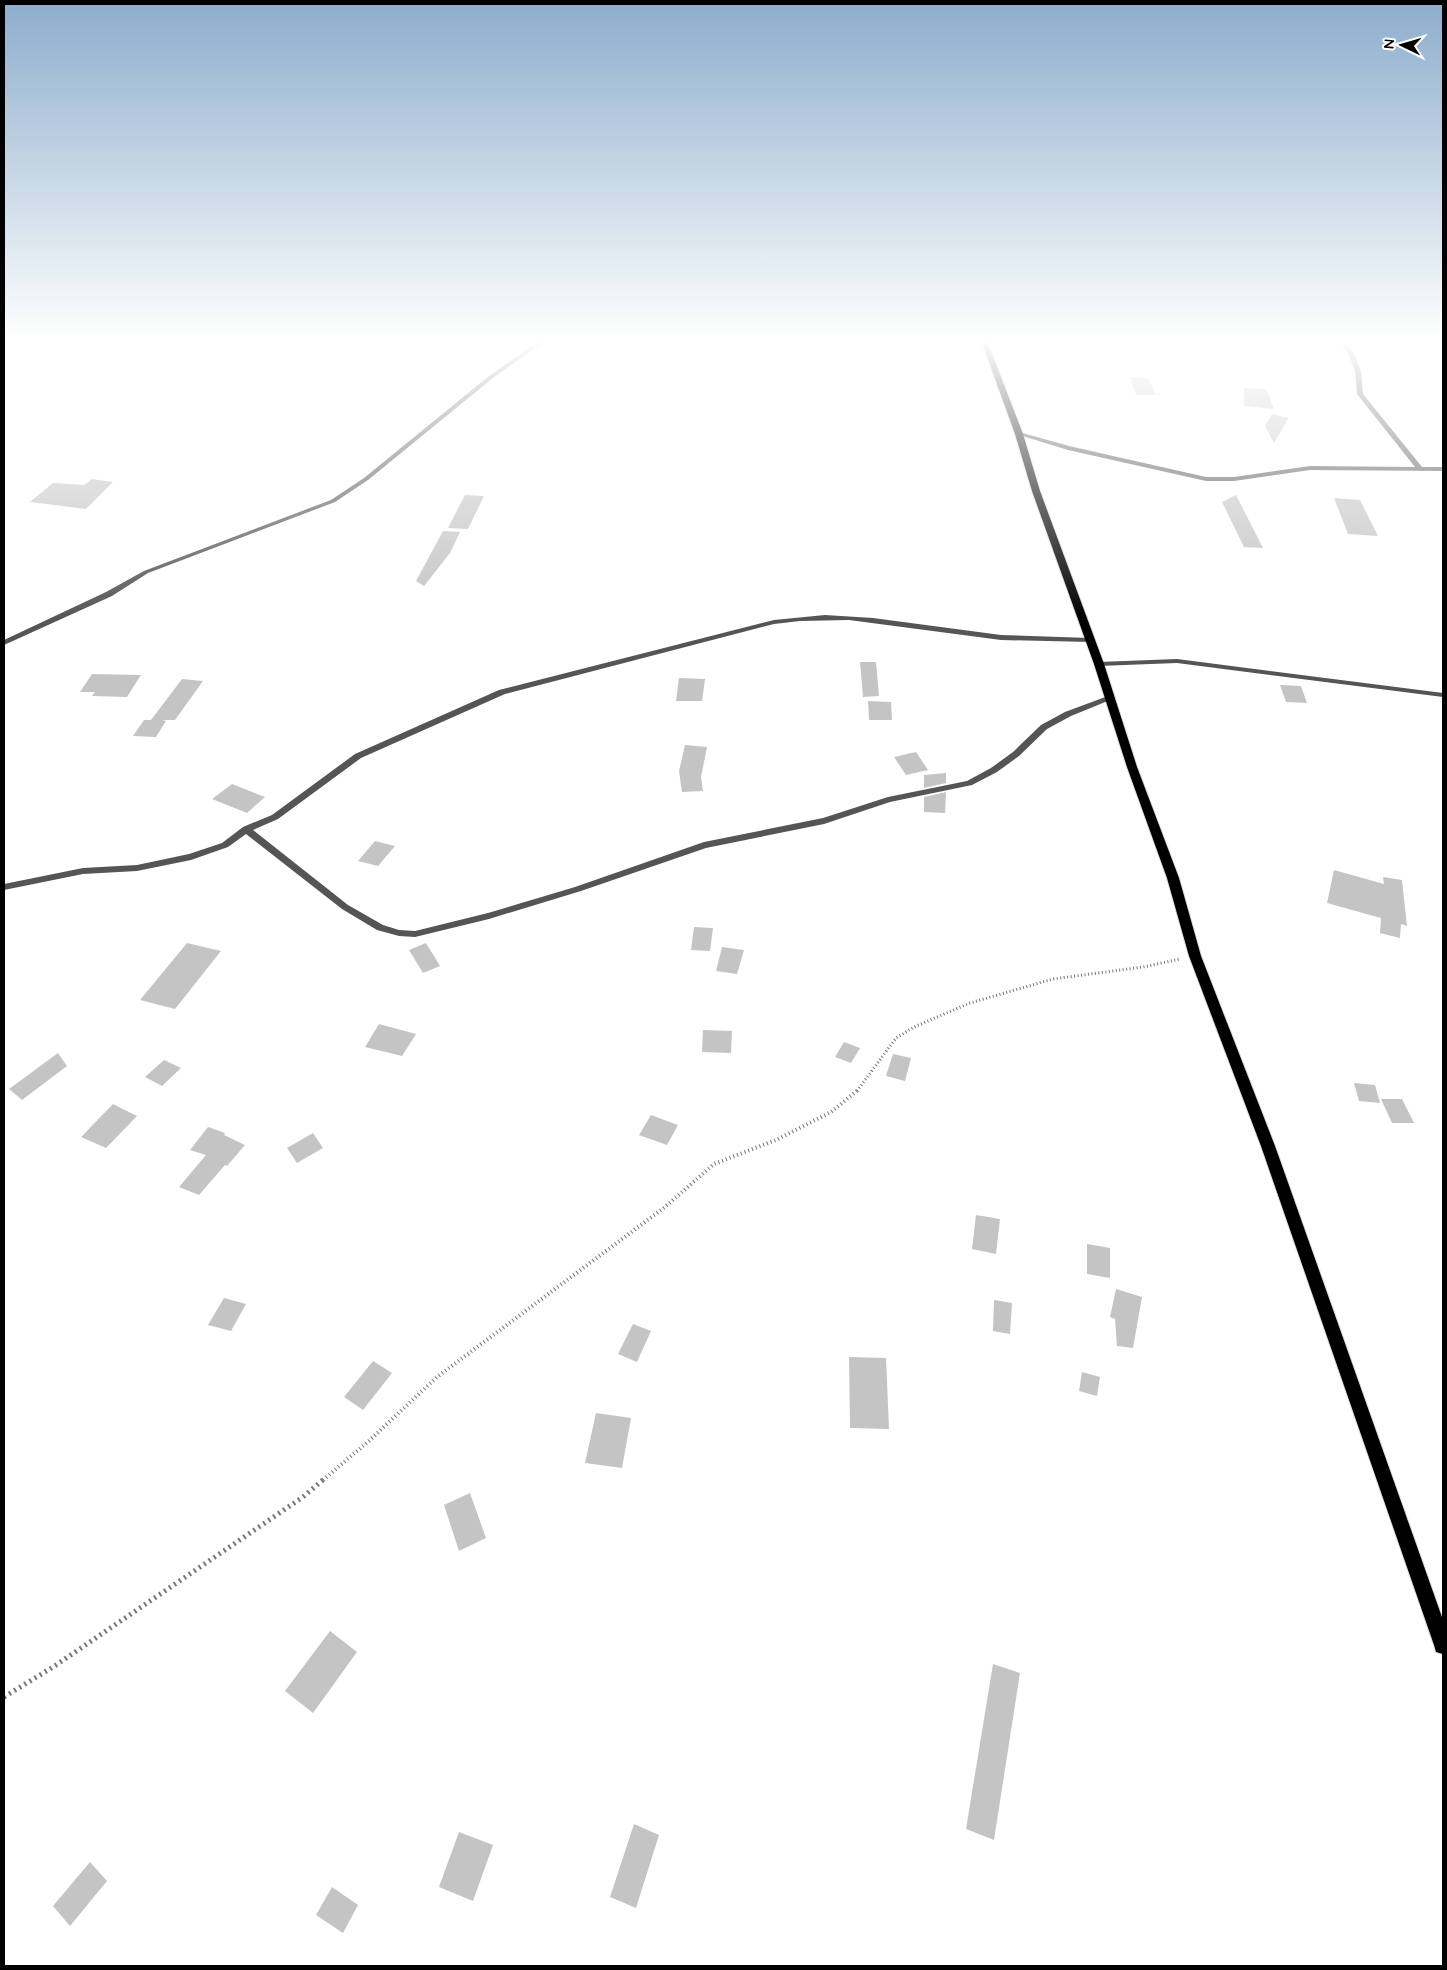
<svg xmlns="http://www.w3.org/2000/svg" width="1447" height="1970" font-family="Quicksand,sans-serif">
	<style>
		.building { fill: #c4c4c4 }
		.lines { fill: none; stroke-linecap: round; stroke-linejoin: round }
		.primary-casing { stroke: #dbdbdb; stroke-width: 2 }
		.path-far2 { stroke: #777; stroke-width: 3; stroke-dasharray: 1 2.5; stroke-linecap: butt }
		.path-far1 { stroke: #777; stroke-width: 4; stroke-dasharray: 1 3; stroke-linecap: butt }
		.path { stroke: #777; stroke-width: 5; stroke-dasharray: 2 4; stroke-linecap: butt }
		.minor { fill: #555; fill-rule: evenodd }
		.primary { fill: #000; fill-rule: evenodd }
	</style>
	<rect width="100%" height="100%" fill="#fff"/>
	<!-- building -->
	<path class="building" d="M1130,377l18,1 8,17h-20z
		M1244,388l22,1 8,20 -30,-3z
		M1272,414l17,4 -15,25 -9,-17z
		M92,479l21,3 -27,27 -56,-7 23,-19 31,2z
		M465,495l19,1 -16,33 -20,-1z
		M1236,495l27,53 -19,-1 -22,-45z
		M1334,498l26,2 18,36 -30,-2z
		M443,531l17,1 -10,21 -26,33 -8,-5z
		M860,662h16l3,34 -16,1z
		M92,674l49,1 -14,22 -35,-1 3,-4h-15z
		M679,678l26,1 -3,22h-26z
		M182,679l21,2 -28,39h-13l4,1 -10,16 -23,-1 11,-16h7z
		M1280,685l21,1 6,17 -21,-1z
		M868,701l23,1 1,18h-23z
		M685,745l22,2 -6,30 2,14 -21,1 -3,-21z
		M916,752l12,18 -22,5 -12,-18z
		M946,773v10l-22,5v-13z
		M232,784l33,13 -18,16 -35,-14z
		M946,792l-1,21 -21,-1v-15z
		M375,841l20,5 -17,20 -20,-5z
		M1334,870l50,14 -1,-7 19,3 5,46 -6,-2 -1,14 -20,-5 1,-15 -54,-15z
		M694,927l19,1 -3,23 -19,-1z
		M187,943l34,8 -46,58 -35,-9z
		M426,943l14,23 -17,7 -14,-23z
		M722,947l22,3 -7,24 -21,-3z
		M379,1024l37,10 -14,22 -37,-9z
		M703,1030l29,1 -1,22 -29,-1z
		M844,1042l16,6 -9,15 -16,-6z
		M58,1053l9,13 -45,34 -13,-11z
		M893,1054l18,4 -6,23 -19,-5z
		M164,1060l17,8 -19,18 -17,-9z
		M1354,1083l21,2 5,18 -21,-2z
		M1381,1099h21l12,24h-22z
		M113,1104l24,12 -31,32 -25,-11z
		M651,1115l27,10 -11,20 -28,-10z
		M208,1127l17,6 -1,2 21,10 -18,21 -2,-1 -26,30 -20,-8 27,-32 -16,-5z
		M313,1133l10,15 -26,15 -10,-15z
		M976,1215l24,4 -4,35 -24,-5z
		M1087,1244l23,4v30l-23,-4z
		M1116,1289l26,8 -9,51 -16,-2 -2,-27 -5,-2z
		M224,1298l22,6 -15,27 -23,-6z
		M994,1300l18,3 -2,31 -17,-3z
		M633,1324l18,7 -14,31 -19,-8z
		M849,1357l37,1 3,71 -39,-1z
		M373,1361l19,12 -29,37 -19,-13z
		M1082,1372l18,5 -3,19 -18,-5z
		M596,1413l35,5 -9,50 -37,-5z
		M470,1493l16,45 -27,13 -15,-46z
		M330,1631l27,21 -44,61 -28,-22z
		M993,1664l27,9 -26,167 -28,-11z
		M634,1824l25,11 -23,73 -26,-11z
		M459,1832l34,13 -20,56 -34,-14z
		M90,1862l17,19 -37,45 -17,-20z
		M332,1887l26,18 -15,28 -27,-18z"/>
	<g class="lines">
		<defs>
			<path id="primary" d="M982,343h6l35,91 17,57 64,173 33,103 42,111 22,78 74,190 168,474v34l-7,-2 -2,-7 -173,-499 -72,-190 -22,-78 -40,-111 -33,-103 -62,-173 -17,-57z"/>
		</defs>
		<!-- primary casing -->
		<use href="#primary" class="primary-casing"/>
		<!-- path-far2 -->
		<path class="path-far2" d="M857,1091l39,-53 18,-11 56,-24 83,-24 90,-12 37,-8"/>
		<!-- path-far1 -->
		<path class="path-far1" d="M323,1480l47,-40 67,-63 228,-170 49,-43 62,-24 55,-28 27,-22"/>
		<!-- path -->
		<path class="path" d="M4,1697l49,-30 250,-170 21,-18"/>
		<!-- minor -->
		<path class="minor" d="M536,343h6l-49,35 -125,102 -33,22 -187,71 -36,23 -108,49v-5l102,-48 38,-21 187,-71 33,-22 125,-102z
			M1340,343h6l8,10 7,18 2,23 59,73h21v4l-133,-1 -76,11h-28l-138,-31 -52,-16 3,-2 50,14 137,31h28l76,-11 105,1 -58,-73 -2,-23 -7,-18z
			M825,615l48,3 128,17 89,3 4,2 -4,2 -89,-2 -152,-20 -49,1 -26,3 -269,70 -144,64 -83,61 -25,11 95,75 35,20 16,5 16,1 73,-18 87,-26 129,-45 119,-24 65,-21 79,-16 24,-13 22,-16 28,-27 24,-13 43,-16h3l4,2 -44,18 -24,13 -28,27 -22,16 -25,13 -82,17 -66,22 -118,24 -125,43 -92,28 -74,18 -16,-1 -22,-6 -35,-21 -96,-75 -18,13 -37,13 -54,11 -54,3 -79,16v-6l79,-16 54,-3 52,-11 33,-11 21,-16 29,-12 83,-61 144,-64 275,-70z
			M1177,659l266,34v4l-266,-34 -78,3 -4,-2 4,-2z"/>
		<!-- primary -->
		<use href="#primary" class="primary"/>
	</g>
	<!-- sky -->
	<linearGradient id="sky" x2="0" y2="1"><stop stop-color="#8cadcc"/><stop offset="0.55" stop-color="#fff"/><stop offset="1" stop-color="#fff" stop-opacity="0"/></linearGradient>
	<rect width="1447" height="619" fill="url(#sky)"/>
	<!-- border -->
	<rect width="1447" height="1970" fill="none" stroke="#000000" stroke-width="10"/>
	<!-- north arrow -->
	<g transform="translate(1402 45) rotate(275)" stroke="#ffffff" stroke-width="4" paint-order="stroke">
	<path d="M0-4L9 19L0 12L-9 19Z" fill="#000000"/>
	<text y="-8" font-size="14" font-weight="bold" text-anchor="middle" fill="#000000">N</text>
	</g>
</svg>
